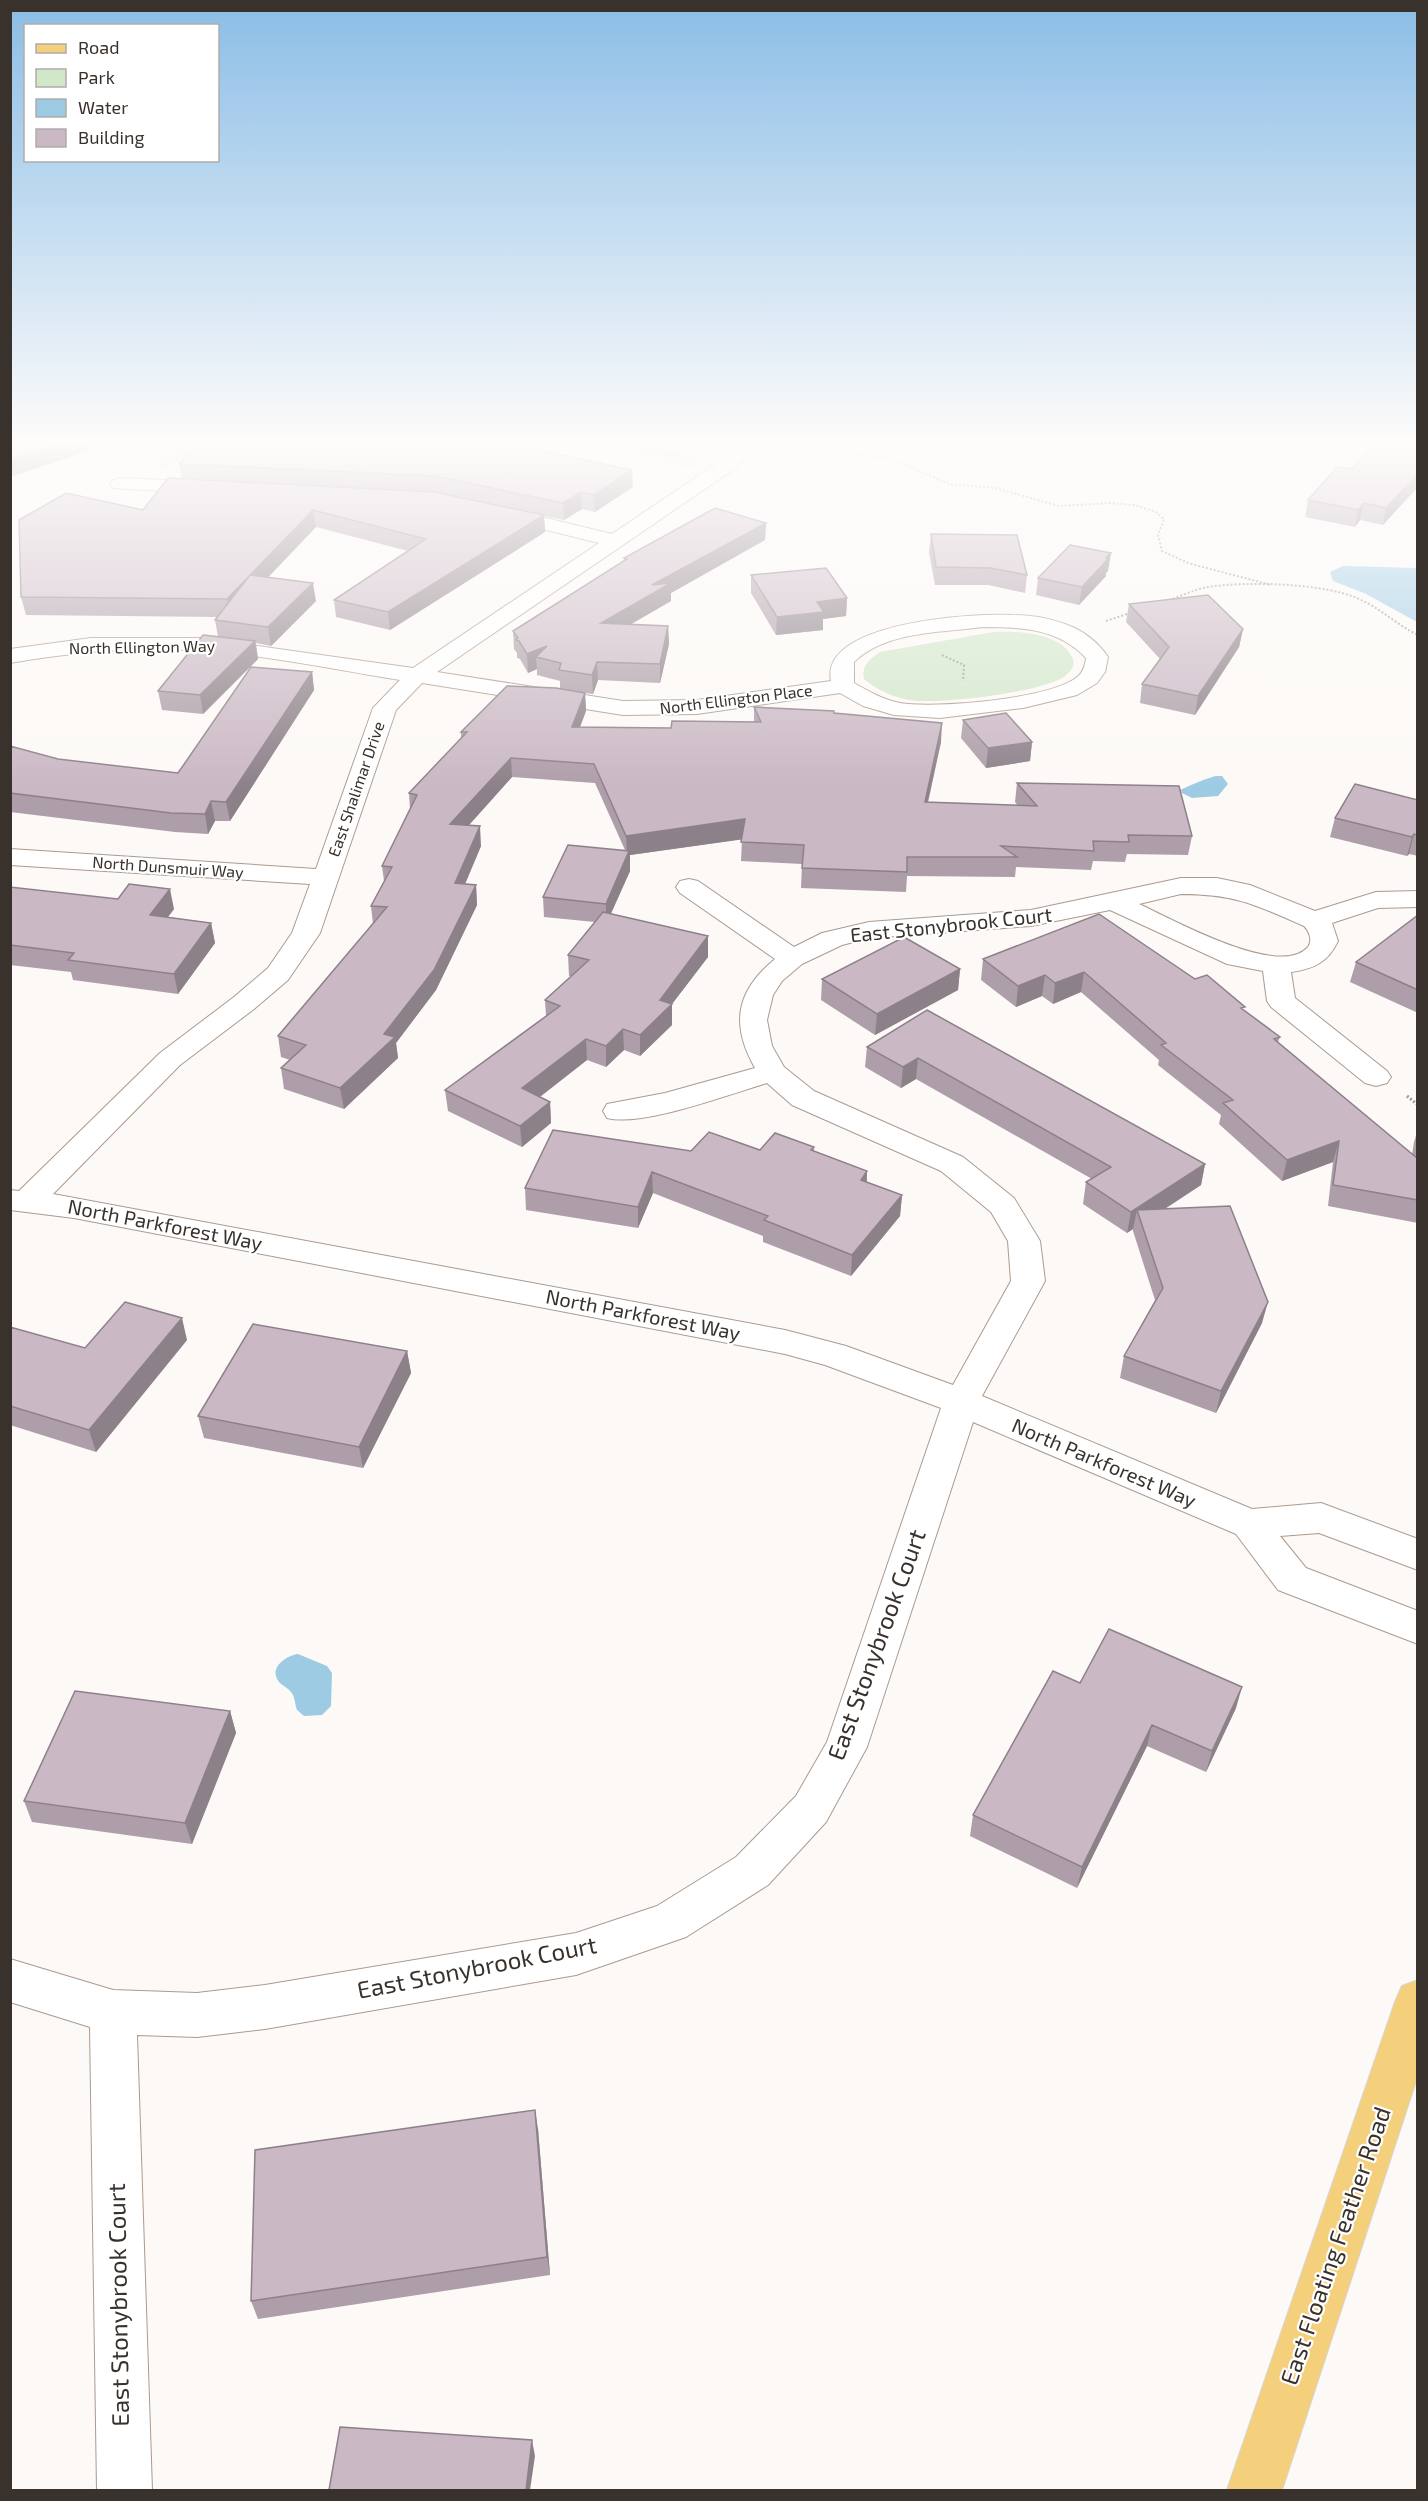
<svg xmlns="http://www.w3.org/2000/svg" width="1428" height="2501" font-family="'Exo 2',sans-serif">
	<style>
		.green { fill: #d1e7c8 }
		.water { fill: #9dcbe4 }
		.lines { fill: none; stroke-linecap: round; stroke-linejoin: round }
		.minor-casing { stroke: #ac9a8e; stroke-width: 2 }
		.major-casing { stroke: #d7d6d5; stroke-width: 2 }
		.path-far1 { stroke: #a19c98; stroke-width: 2; stroke-dasharray: 2 2; stroke-linecap: butt }
		.path { stroke: #a19c98; stroke-width: 3; stroke-dasharray: 2 2; stroke-linecap: butt }
		.minor { fill: #fff; fill-rule: evenodd }
		.major { fill: #f5d07c; fill-rule: evenodd }
		.wall { fill: #ae9ea9 }
		.shaded-wall { fill: #8d8189 }
		.building { fill: #cab8c4; stroke: #8d8189; stroke-width: 1.5 }
		.labels { text-anchor: middle; stroke-width: 4.5; stroke-linejoin: round; paint-order: stroke }
		.far-street-label { font-size: 16px; fill: #38312c; stroke: #fff }
		.street-label { font-size: 20px; fill: #38312c; stroke: #fff }
		.near-street-label { font-size: 24px; fill: #38312c; stroke: #fff }
	</style>
	<rect width="100%" height="100%" fill="#fcf9f6"/>
	<!-- green -->
	<path class="green" d="M182,440h19l-36,31 -12,-6z
		M526,440h199l-12,14 -23,15 -89,-22z
		M993,632c23,-1 67,0 79,25 4,8 0,13 -7,19 -20,16 -129,29 -156,24 -16,-3 -32,-10 -45,-21 -3,-13 6,-20 16,-27z"/>
	<!-- water -->
	<path class="water" d="M1343,566l74,2v54l-51,-28 -33,-13 -3,-9z
		M1216,776h6l6,8 -10,12 -26,2 -10,-5 -1,-3c4,-3 29,-13 35,-14z
		M298,1654l29,12 5,7 -1,33 -9,9 -18,1 -7,-6c-2,-5 -2,-14 -6,-18 -3,-4 -8,-6 -11,-9 -13,-14 5,-27 18,-29z"/>
	<g class="lines">
		<defs>
			<path id="minor" d="M742,440h20l-25,27 -300,205 186,29 74,-1 134,-19c-12,-59 142,-68 180,-66 18,0 37,3 54,9 17,6 33,18 43,33l-3,15 -8,11 -20,12 -54,13 -83,10 -46,-3 -31,-9 -23,-13 -143,21 -74,1 -201,-32 -26,27 -76,223 -32,47 -34,29 -74,56 -127,129 732,136 61,16 107,39 58,-104 -3,-40 -17,-29 -50,-41 -149,-66 -25,-22c-38,11 -124,44 -160,35l-4,-7 4,-7 58,-11 90,-25c-25,-44 -19,-77 20,-109l-95,-66 -4,-6 4,-6 9,-2 9,2 96,66 28,-14 47,-11 162,-12 150,-32h36l33,7 65,26 61,-19 42,-1v16l-40,1 -46,15 6,18c-10,21 -24,28 -47,31l4,26 92,73 4,6 -4,6 -11,3 -11,-3 -94,-76 -4,-6 -4,-30 -36,-7 -117,-54 -79,16 -162,12 -27,7 -40,19 -20,17 -9,14 -6,25 5,26 12,21 30,24 149,66 51,41 26,43 5,40 -63,115 270,113 69,-6 97,36v31l-99,-37 -39,3 26,32 112,43v33l-140,-54 -42,-56 -263,-112 -106,325 -41,75 -58,63 -82,52 -110,38 -311,54 -68,8 -60,-2 15,455h-55l-7,-463 -80,-25v-43l103,31 84,3 68,-8 311,-52 81,-27 79,-49 60,-61 31,-54 114,-334 -116,-43 -40,-11 -711,-136 -64,-8v-20l9,1 141,-138 74,-56 34,-29 24,-35 18,-49 -300,-19v-16l306,20 57,-161 27,-28c-57,-9 -114,-21 -171,-27 -73,-8 -147,-3 -219,10v-14l81,-11h111l211,30 186,-125 -105,-26 -3,-4 3,-4 7,-2 111,27 111,-75zM982,627c39,0 76,1 104,31 -1,8 -3,15 -10,20 -29,21 -140,31 -176,25 -16,-3 -32,-12 -46,-20v-21c32,-31 86,-29 128,-35zM1181,894c54,0 75,11 123,32 5,5 9,14 4,21 -28,33 -138,-29 -169,-43z
				M120,478l88,4 10,6 -10,6 -95,-6 -3,-4 3,-4z"/>
			<path id="major" d="M1418,1980v95l-136,415h-55l168,-488 7,-16z"/>
		</defs>
		<!-- minor casing -->
		<use href="#minor" class="minor-casing"/>
		<!-- major casing -->
		<use href="#major" class="major-casing"/>
		<!-- path-far1 -->
		<path class="path-far1" d="M562,440l60,5 43,10 21,1
			M782,442l52,10 55,6 60,26 46,4 64,18 52,-3 23,2 22,7 8,7 -6,16 4,16 26,12 83,22
			M174,458l20,-18
			M1169,600c13,-4 26,-11 39,-13 38,-6 117,-4 151,12 21,9 38,26 59,36
			M1106,621l24,-8
			M942,655l22,10 -1,16"/>
		<!-- path -->
		<path class="path" d="M1407,1096l11,9"/>
		<!-- minor -->
		<use href="#minor" class="minor"/>
		<!-- major -->
		<use href="#major" class="major"/>
	</g>
	<!-- wall -->
	<path class="wall" d="M199,440l434,47 -38,25 -13,-3 -18,11 -20,-4 1,16 -155,98 -54,-13 -2,-17 74,-49 -92,-24 -48,50 48,24 -45,45 -15,-3 2,16 -55,55 -41,-4 -4,-19 60,-54 -3,-17 2,-3 -191,-2 -5,-18 122,-87 39,-31 -3,-15z
		M1418,440l-35,85 -23,-5 -5,7 -50,-10 3,-17 44,-31z
		M766,523l-1,17 -94,53v8l-40,23 37,2 1,18 -9,39 -62,-3 -5,14 -8,-1 1,18 -6,16 91,1 83,-6v-15l80,6 107,29 -13,61 90,3 -3,-4 2,-19 175,53 -4,19 -61,-1 -2,8 -32,-1 -2,9 -75,-3 -1,10 -108,-1 -1,16 -105,-4 1,-24 -61,-3 1,-22 -112,16v16l-19,43 97,22v21l-36,47v21l-32,31 -16,-6 -18,17 -19,-7 -47,37 10,5 1,21 -29,24 -74,-36 -3,-21 101,-74 -1,-16 26,-24h-2l-1,-21 27,-33 -51,-5 -1,-20 82,-47 -30,-67 -83,-6 -43,48 12,21 -16,38 11,1 1,20 -41,85 -40,53 2,15 -54,51 -60,-20 -3,-21 9,-8 -9,-3 -3,-21 95,-112 -2,-18 13,-25 -2,-15 28,-57 -1,-16 52,-55v-6l99,-43v-8l-23,-6v-6l-9,4 -8,-14 -3,-1v-5l-3,-4 -1,-18 111,-70v-3z
		M931,534l96,41 -2,18 -37,-8h-53l-6,-33z
		M1108,571l-2,2v3l-27,29 -43,-10 2,-17z
		M751,575l96,23 -1,18 -23,3v11l-47,5 -25,-42z
		M1129,604l114,25 -4,18 -44,68 -55,-12 2,-19 18,-25 -34,-37z
		M312,672l2,18 -84,131h-15l-7,13 -33,-2 -165,-20v-66l48,13 120,14z
		M963,720l69,22 -2,19 -44,7 -25,-30z
		M1418,800v56l-9,-2 -2,2 -77,-19 5,-19z
		M10,887l164,22 -6,8 43,6 4,20 -37,51 -105,-14 -2,-8 -61,-7z
		M1418,915v98l-68,-31 6,-20z
		M983,959l212,20 49,32 36,26 -2,5 134,113 2,-13 4,-13v94l-90,-17 5,-44 -51,19 -63,-57 2,-9 -63,-50 1,-5 -78,-68 -28,12 -11,-8 -26,11 -35,-27z
		M960,969l-2,21 -83,45 -54,-35 1,-21z
		M927,1010l278,154 -4,21 -36,24 97,114 -46,90 -96,-35 4,-22 31,-56 -22,-69v-2l-6,4 -44,-29 3,-22 6,-3 -176,-100 -15,9 -36,-21 2,-20z
		M814,1147v4l53,20v11l35,13 -2,21 -49,60 -88,-34v-6l-110,-43 -15,35 -112,-18 -1,-22 166,-37 69,-1z
		M10,1327l75,21 102,-8 -91,112 -86,-27z
		M407,1351l4,22 -48,95 -159,-30 -6,-22z
		M1080,1683l156,25 -30,64 -59,-26 -70,142 -107,-52 3,-21z
		M230,1711l6,22 -44,111 -160,-22 -8,-21z
		M538,2129l12,146 -292,44 -7,-18z"/>
	<!-- shaded-wall -->
	<path class="shaded-wall" d="M68,440h22l2,10 -82,27v-18z
		M632,470l1,17 -38,25 -1,-17z
		M1418,474v13l-35,38 3,-17z
		M581,492l1,17 -18,11 -1,-17z
		M1364,503l-4,17 -5,7 3,-17z
		M313,510l3,17 -86,90 -3,-18z
		M544,515l1,17 -155,98 -2,-18z
		M766,523l-1,17 -94,53v8l-69,40 -1,-18 51,-38z
		M1111,553l-3,18 -2,2v3l-27,29 3,-18z
		M313,583l3,18 -45,45 -3,-19z
		M847,598l-1,18 -23,3v11l-47,5 1,-18 40,-15z
		M668,626l1,18 -9,39v-19z
		M1243,629l-4,18 -44,68 3,-19z
		M255,641l3,18 -55,55 -3,-19z
		M547,646l-11,11 1,12 -9,4 -1,-19z
		M597,662l1,18 -5,14 -1,-19z
		M312,672l2,18 -84,131 -4,-19z
		M585,693l1,18 -13,34 -1,-18z
		M942,723l-1,19 -18,80 2,-20z
		M1032,742l-2,19 -44,7 2,-20z
		M511,758l1,19 -60,67 -2,-20z
		M211,801l4,20 -7,13 -3,-20z
		M745,819v20l-115,16v16l-24,53v-20l21,-49 -1,-19z
		M480,826l1,20 -24,57 -2,-20z
		M1414,834l-5,20 -2,2 5,-19z
		M476,885l1,20 -41,85 -40,53 2,15 -54,51 -4,-21 44,-54z
		M170,889l4,20 -20,26 -4,-20z
		M211,923l4,20 -37,51 -4,-20z
		M708,936v21l-36,47v21l-32,31v-21l20,-35z
		M960,969l-2,21 -83,45 2,-21z
		M1084,972l-3,20 -28,12 2,-21z
		M1045,975l-3,21 -26,11 2,-21z
		M623,1029l1,21 -18,17v-21z
		M586,1039l1,21 -63,49 -2,-21z
		M918,1058l-2,21 -15,9 2,-21z
		M550,1102l1,21 -29,24 -2,-21z
		M1339,1141l-6,21 -51,19 5,-21z
		M1205,1164l-4,21 -60,39 -4,-14 -4,19 -6,4 4,-21z
		M867,1171l-1,21 -5,-12z
		M652,1172l1,21 -15,35v-21z
		M902,1195l-2,21 -49,60 1,-21z
		M1268,1302l-6,21 -46,90 5,-22z
		M182,1318l5,22 -91,112 -7,-22z
		M407,1351l4,22 -48,95 -4,-21z
		M1242,1687l-6,21 -30,64 6,-21z
		M230,1711l6,22 -44,111 -7,-21z
		M1152,1725l-5,21 -70,142 5,-21z
		M535,2110l3,19 12,146 -3,-18z
		M532,2440l3,16 -5,34h-4z"/>
	<!-- building -->
	<path class="building" d="M10,440h58l-58,19z
		M199,440h153l35,5 6,-5h44l35,5 8,-5h11l141,30 -38,25 -13,-3 -18,11 -128,-27 -256,-12z
		M1378,440h40v34l-32,34 -22,-5 -6,7 -50,-10 29,-33 15,2z
		M168,478l266,14 110,23 -156,97 -54,-12 92,-61 -113,-29 -86,89 -206,-2 -2,-77 47,-27 77,17z
		M715,508l51,15 -114,62 19,-2 -70,40 67,3 -8,38 -63,-2 -5,13 -33,-5 2,-7 -25,-6 11,-11 -20,8 -8,-13 -3,-1 2,-2 -5,-7 114,-72 -3,-1z
		M931,534l86,1 10,40 -37,-7 -54,-1z
		M1070,545l41,8 -5,5 2,1 -26,28 -44,-9z
		M826,568l21,30 -30,4 7,10 -47,5 -26,-42z
		M250,575l63,8 -45,44 -53,-7z
		M1208,595l35,34 -45,67 -56,-12 27,-37 -40,-43z
		M203,635l52,6 -55,54 -42,-4z
		M251,667l61,5 -86,130 -15,-1 -6,13 -34,-1 -161,-20v-47l48,13 120,14z
		M507,686l49,2 29,5 -13,34 99,1 1,-7 89,1 -7,-15 80,4v2l108,10 -17,79 112,4 -20,-23 162,3 13,50 -64,-1 1,7 -36,-1 1,10 -93,-5 16,11h-110v15l-105,-4 2,-23 -63,-3 4,-23 -119,17 -32,-72 -83,-6 -61,66 30,2 -25,57 21,2 -42,85 -50,64 11,3 -55,51 -59,-20 25,-23 -28,-9 109,-129 -16,-1 21,-39 -10,-1 35,-71 -8,-2 58,-61h-6z
		M1006,713l26,29 -44,6 -25,-28z
		M1355,784l63,16v35l-4,-1 -2,3 -77,-19z
		M568,845l61,6 -23,53 -63,-7z
		M129,884l41,5 -20,26 61,8 -37,51 -106,-14 6,-7 -64,-8v-58l108,12z
		M603,912l105,24 -48,64 12,4 -32,31 -17,-6 -17,17 -20,-7 -64,49 28,14 -30,24 -75,-36 115,-84 -15,-6 44,-40 -21,-5z
		M1099,914l96,65 12,-4 38,32 -4,1 39,29 -6,2 143,119 1,-11v53l-85,-15 6,-44 -52,19 -64,-57 10,-3 -72,-55 5,-2 -82,-71 -29,11 -10,-8 -27,11 -35,-27z
		M1418,915v75l-62,-28z
		M904,937l56,32 -83,45 -55,-35z
		M927,1010l278,154 -74,48 -45,-30 25,-15 -193,-109 -15,9 -36,-20z
		M553,1130l138,21 18,-19 51,18 15,-17 39,14 -3,3 56,21 -6,9 41,15 -50,60 -88,-35 4,-4 -116,-44 -14,35 -113,-19z
		M1230,1206l38,96 -47,89 -97,-35 39,-68 -26,-78z
		M125,1302l57,16 -93,112 -79,-24v-79l75,21z
		M253,1324l154,27 -48,96 -161,-31z
		M1109,1629l133,58 -30,64 -60,-26 -70,142 -109,-52 80,-144 27,12z
		M75,1691l155,20 -45,112 -161,-22z
		M535,2110l12,147 -296,44 4,-151z
		M340,2427l192,13 -6,50h-197z"/>
	<!-- sky -->
	<linearGradient id="sky" x2="0" y2="1"><stop stop-color="#8abde6"/><stop offset="0.56" stop-color="#fefcfb"/><stop offset="1" stop-color="#fefcfb" stop-opacity="0"/></linearGradient>
	<rect width="1428" height="790" fill="url(#sky)"/>
	<g class="labels">
		<!-- far-street labels -->
		<g class="far-street-label">
			<text transform="translate(142 647) rotate(-1)" y="6">North Ellington Way</text>
			<text transform="translate(736 699) rotate(-7)" y="6">North Ellington Place</text>
			<text transform="translate(356 789) rotate(-71)" y="6">East Shalimar Drive</text>
			<text transform="translate(168 867) rotate(4)" y="6">North Dunsmuir Way</text>
		</g>
		<!-- street labels -->
		<g class="street-label">
			<text transform="translate(951 925) rotate(-6)" y="7">East Stonybrook Court</text>
			<text transform="translate(165 1225) rotate(11)" y="7">North Parkforest Way</text>
			<text transform="translate(643 1315) rotate(11)" y="7">North Parkforest Way</text>
			<text transform="translate(1104 1463) rotate(23)" y="7">North Parkforest Way</text>
		</g>
		<!-- near-street labels -->
		<g class="near-street-label">
			<text transform="translate(877 1645) rotate(-70)" y="8">East Stonybrook Court</text>
			<text transform="translate(477 1968) rotate(-11)" y="8">East Stonybrook Court</text>
			<text transform="translate(1336 2246) rotate(-71)" y="8">East Floating Feather Road</text>
			<text transform="translate(119 2305) rotate(-91)" y="8">East Stonybrook Court</text>
		</g>
	</g>
	<!-- border -->
	<rect width="1428" height="2501" fill="none" stroke="#38312c" stroke-width="24"/>
	<!-- legend -->
	<rect x="24" y="24" width="195" height="138" fill="#ffffff" stroke="#afadab" stroke-width="1.5"/>
	<rect x="36" y="44" width="30" height="9" fill="#f5d07c" stroke="#afadab" stroke-width="1.5"/>
	<text x="78" y="54" font-size="18" fill="#38312c">Road</text>
	<rect x="36" y="69" width="30" height="18" fill="#d1e7c8" stroke="#afadab" stroke-width="1.5"/>
	<text x="78" y="84" font-size="18" fill="#38312c">Park</text>
	<rect x="36" y="99" width="30" height="18" fill="#9dcbe4" stroke="#afadab" stroke-width="1.5"/>
	<text x="78" y="114" font-size="18" fill="#38312c">Water</text>
	<rect x="36" y="129" width="30" height="18" fill="#cab8c4" stroke="#afadab" stroke-width="1.5"/>
	<text x="78" y="144" font-size="18" fill="#38312c">Building</text>
</svg>
